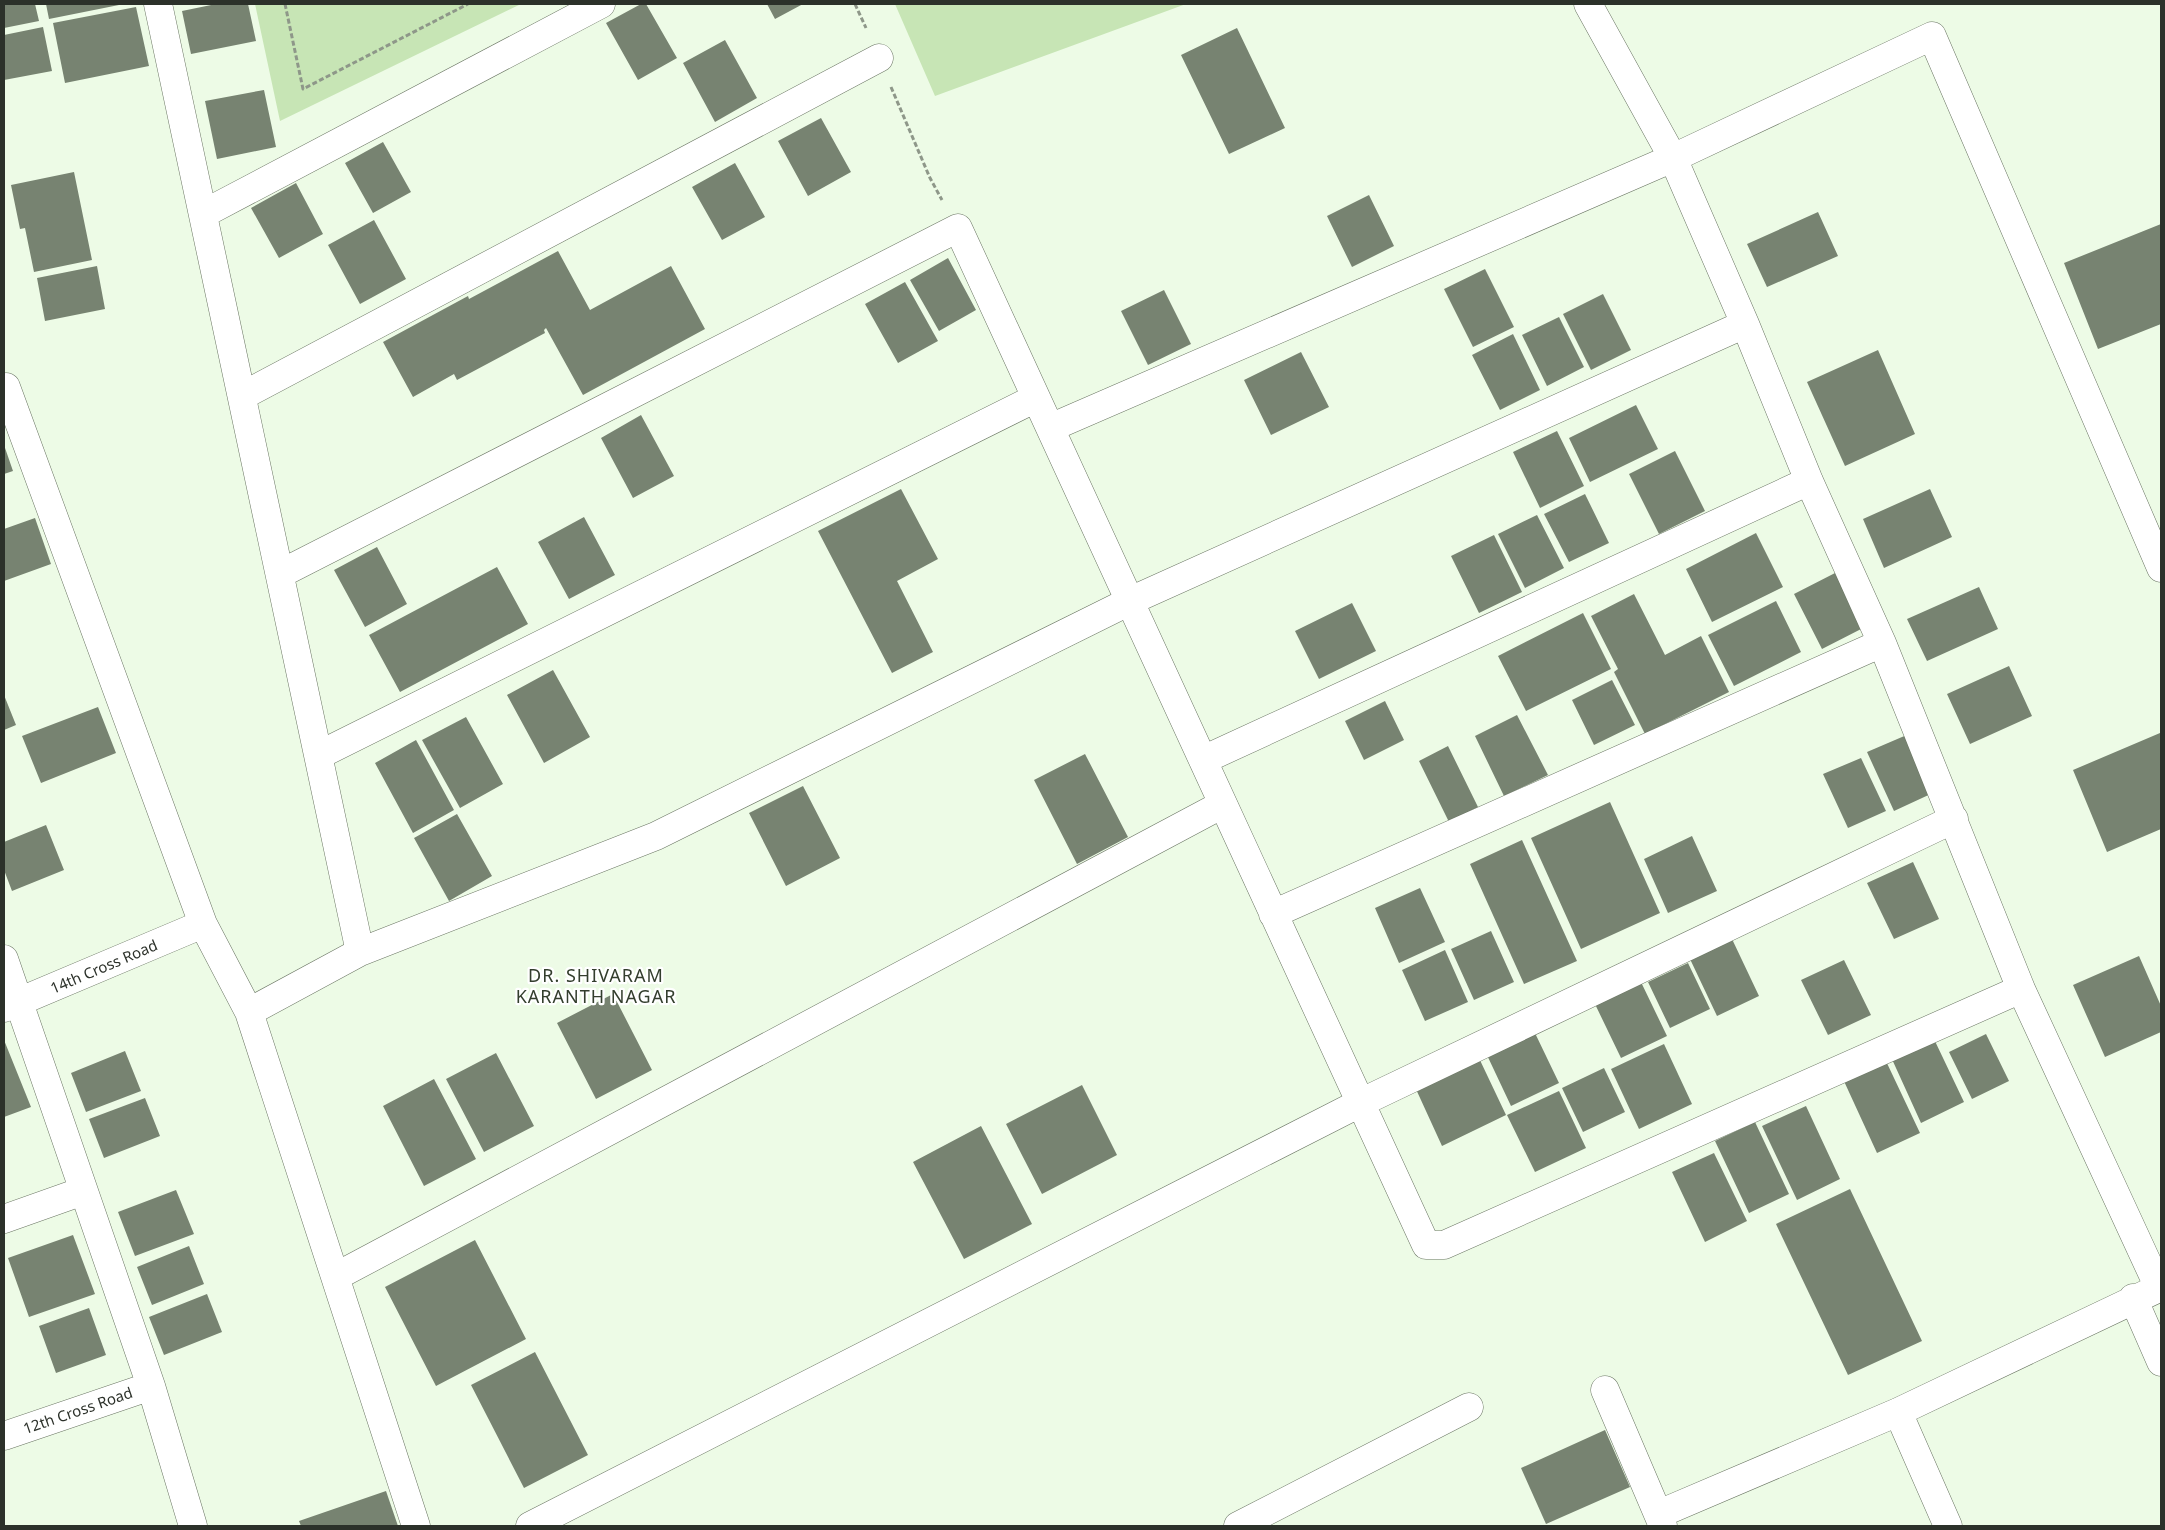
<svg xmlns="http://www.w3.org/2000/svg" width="2165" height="1530" font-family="'Noto Sans',sans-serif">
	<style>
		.green { fill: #c7e5b5 }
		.building { fill: #778371 }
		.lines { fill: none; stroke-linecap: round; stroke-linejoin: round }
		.minor-casing { stroke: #6a7563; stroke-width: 29 }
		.path { stroke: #8e9789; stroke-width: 3; stroke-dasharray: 5 2.5; stroke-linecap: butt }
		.minor { stroke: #fff; stroke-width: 28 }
		.labels { text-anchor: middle; stroke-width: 4.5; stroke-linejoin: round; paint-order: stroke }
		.street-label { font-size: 15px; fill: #2c312a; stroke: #fff }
		.quarter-label { font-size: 18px; letter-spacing: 1px; fill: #333e2d; stroke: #fff }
	</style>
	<rect width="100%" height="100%" fill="#edfbe6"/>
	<!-- green -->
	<path class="green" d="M255,4h266l-241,117z
		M895,4h291l-251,92z"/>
	<!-- building -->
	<path class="building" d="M4,4h31l4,17 -35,7z
		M46,4h73v1l-70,14z
		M216,4h32l8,37 -65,13 -9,-43z
		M641,4h5l31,54 -39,22 -32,-57z
		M767,4h36l-28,15z
		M136,7l13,59 -84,17 -12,-60z
		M43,27l9,44 -48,9v-45z
		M1237,28l48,100 -56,26 -48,-99z
		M725,40l32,58 -42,24 -32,-59z
		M264,90l12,57 -59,12 -12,-58z
		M821,118l30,54 -43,24 -30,-55z
		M383,142l28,50 -38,21 -28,-50z
		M735,163l30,54 -43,23 -30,-53z
		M74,172l18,88 -58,12 -9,-44 -5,1 -9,-44z
		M296,183l27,51 -44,24 -28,-50z
		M1369,195l25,51 -42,21 -25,-51z
		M1818,212l20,44 -71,31 -20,-43z
		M374,220l32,59 -46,25 -32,-59z
		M2161,224v100l-63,25 -34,-86z
		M558,251l32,59 81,-44 34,63 -122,66 -37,-67 -2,2 1,3 -88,47 -3,-6 -41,23 -30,-55 85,-46 1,3z
		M948,258l28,52 -37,21 -29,-51z
		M97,266l8,43 -60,12 -8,-43z
		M1485,269l29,58 -41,20 -29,-58z
		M905,282l33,59 -40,22 -33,-59z
		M1164,290l27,54 -43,21 -27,-54z
		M1603,294l28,56 -40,20 -28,-56z
		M1559,317l25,50 -37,19 -25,-51z
		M1513,334l27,56 -40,20 -28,-55z
		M1878,350l37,84 -70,32 -38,-84z
		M1301,352l28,55 -58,28 -27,-55z
		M1636,405l22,44 -68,33 -21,-44z
		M641,415l33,61 -41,22 -32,-60z
		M1557,431l27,55 -44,22 -27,-56z
		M4,445l9,26 -9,3z
		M1675,451l30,60 -46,23 -30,-60z
		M901,489l37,70 -41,22 36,71 -41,21 -74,-142z
		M1930,489l22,48 -68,31 -21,-49z
		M1585,494l24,49 -40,19 -25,-48z
		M1537,515l27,53 -39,20 -27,-54z
		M584,517l31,58 -46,24 -31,-57z
		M35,518l16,46 -47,17v-52z
		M1756,533l27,54 -71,35 -26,-53z
		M1494,535l28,57 -43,21 -28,-57z
		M377,547l30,57 -42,23 -31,-57z
		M497,567l31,57 -128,68 -31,-57z
		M1837,572l28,55 -43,22 -28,-55z
		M1979,587l19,42 -71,32 -20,-42z
		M1634,594l31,61 36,-19 28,56 -84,42 -31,-62 4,-3 -27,-53z
		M1776,601l25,51 -67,34 -26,-51z
		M1352,603l24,48 -57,28 -24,-48z
		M1583,613l28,56 -85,42 -28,-55z
		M2009,666l23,50 -62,28 -23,-50z
		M553,670l37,67 -46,26 -37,-68z
		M1612,680l23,45 -41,20 -22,-45z
		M4,695l12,30 -12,5z
		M1385,701l19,39 -40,20 -19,-39z
		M98,707l18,46 -75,30 -19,-47z
		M1517,715l31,60 -44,21 -29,-60z
		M466,717l37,67 -43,24 -38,-68z
		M2160,733l1,96 -54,23 -34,-82z
		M1909,734l26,58 -41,19 -27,-59z
		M416,740l38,70 -41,23 -38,-70z
		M1448,746l30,61 -29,15 -30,-61z
		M1085,754l43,83 -51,27 -43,-84z
		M1861,758l25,53 -38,17 -25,-54z
		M803,786l37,72 -54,28 -37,-73z
		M1610,802l50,111 -79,36 -50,-111z
		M457,814l35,62 -43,25 -35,-63z
		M46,825l18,45 -52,21 -8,-21v-28z
		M1692,836l25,55 -49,22 -24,-54z
		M1522,840l55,121 -53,23 -54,-120z
		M1913,862l26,57 -45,20 -27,-56z
		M1420,888l25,54 -46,21 -24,-55z
		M1491,931l23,51 -40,18 -23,-51z
		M1732,939l27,57 -42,20 -27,-57z
		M1445,950l23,52 -43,19 -23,-51z
		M2139,956l22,50v26l-56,25 -32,-72z
		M1844,960l27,55 -43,20 -27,-55z
		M1688,963l22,46 -40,19 -22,-46z
		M1640,980l27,56 -46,22 -27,-56z
		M613,994l39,76 -56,29 -39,-76z
		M1534,1031l25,52 -48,23 -25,-53z
		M1986,1034l23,47 -37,18 -23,-47z
		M1933,1037l31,65 -43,21 -30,-66z
		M4,1040l27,67 -27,10z
		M1664,1044l28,60 -53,25 -28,-60z
		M125,1051l16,40 -55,21 -15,-39z
		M496,1053l38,73 -50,26 -38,-73z
		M1478,1056l28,59 -64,31 -27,-59z
		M1885,1059l35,74 -43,20 -34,-74z
		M1604,1068l21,44 -42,20 -21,-44z
		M434,1079l42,80 -52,27 -41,-80z
		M1082,1085l35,70 -75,39 -36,-70z
		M1559,1091l27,57 -51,24 -28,-57z
		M145,1098l15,38 -56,22 -15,-39z
		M1806,1106l34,73 -43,21 -35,-74z
		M1755,1122l34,72 -40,19 -34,-72z
		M981,1126l51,98 -68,35 -51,-97z
		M1714,1153l33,68 -42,21 -33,-70z
		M1850,1189l72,152 -74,34 -72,-151z
		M176,1190l18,44 -59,22 -17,-44z
		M73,1235l22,59 -66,23 -21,-59z
		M475,1240l51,99 -90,47 -51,-99z
		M189,1246l15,38 -52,21 -15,-38z
		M207,1294l15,38 -58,23 -15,-38z
		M89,1308l17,47 -50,18 -17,-47z
		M535,1352l53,103 -64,33 -53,-103z
		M1605,1430l25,57 -84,37 -25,-56z
		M386,1491l12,35h-97l-2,-5z"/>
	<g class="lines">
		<defs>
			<path id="minor" d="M158,4l202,948 -111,60
				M1588,4l85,154 72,166 64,157 73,162 139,346
				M203,214l398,-210
				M6,387l197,537 46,88 167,514
				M242,396l637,-338
				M1050,428l623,-270 259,-122 229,532
				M280,574l678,-346 468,1017h18l577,-256 138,299
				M319,755l717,-357
				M1203,760l606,-279
				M1273,914l609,-271
				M360,952l296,-116 474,-235 615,-277
				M4,959l147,427 42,140
				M4,1008l199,-84
				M4,1219l79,-28
				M335,1277l888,-473
				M2133,1298l28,64
				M1605,1390l58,136
				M1898,1412l50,114
				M4,1436l147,-50
				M1659,1514l239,-102 263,-125
				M530,1526l830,-423 594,-284
				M1238,1526l231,-119"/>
		</defs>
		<!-- minor casing -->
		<use href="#minor" class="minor-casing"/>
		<!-- path -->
		<path class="path" d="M285,4l18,85 165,-85
			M855,4l11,24
			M891,87l39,91 12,22"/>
		<!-- minor -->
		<use href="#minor" class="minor"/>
	</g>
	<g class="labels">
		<!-- street labels -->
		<g class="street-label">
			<text transform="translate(104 967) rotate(-23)" y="5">14th Cross Road</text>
			<text transform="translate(78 1411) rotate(-19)" y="5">12th Cross Road</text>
		</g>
		<!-- quarter labels -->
		<g class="quarter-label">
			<text x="596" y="982">DR. SHIVARAM<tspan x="596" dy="21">KARANTH NAGAR</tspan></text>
		</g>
	</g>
	<!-- border -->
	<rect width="2165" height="1530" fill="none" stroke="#2c312a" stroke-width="10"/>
</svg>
